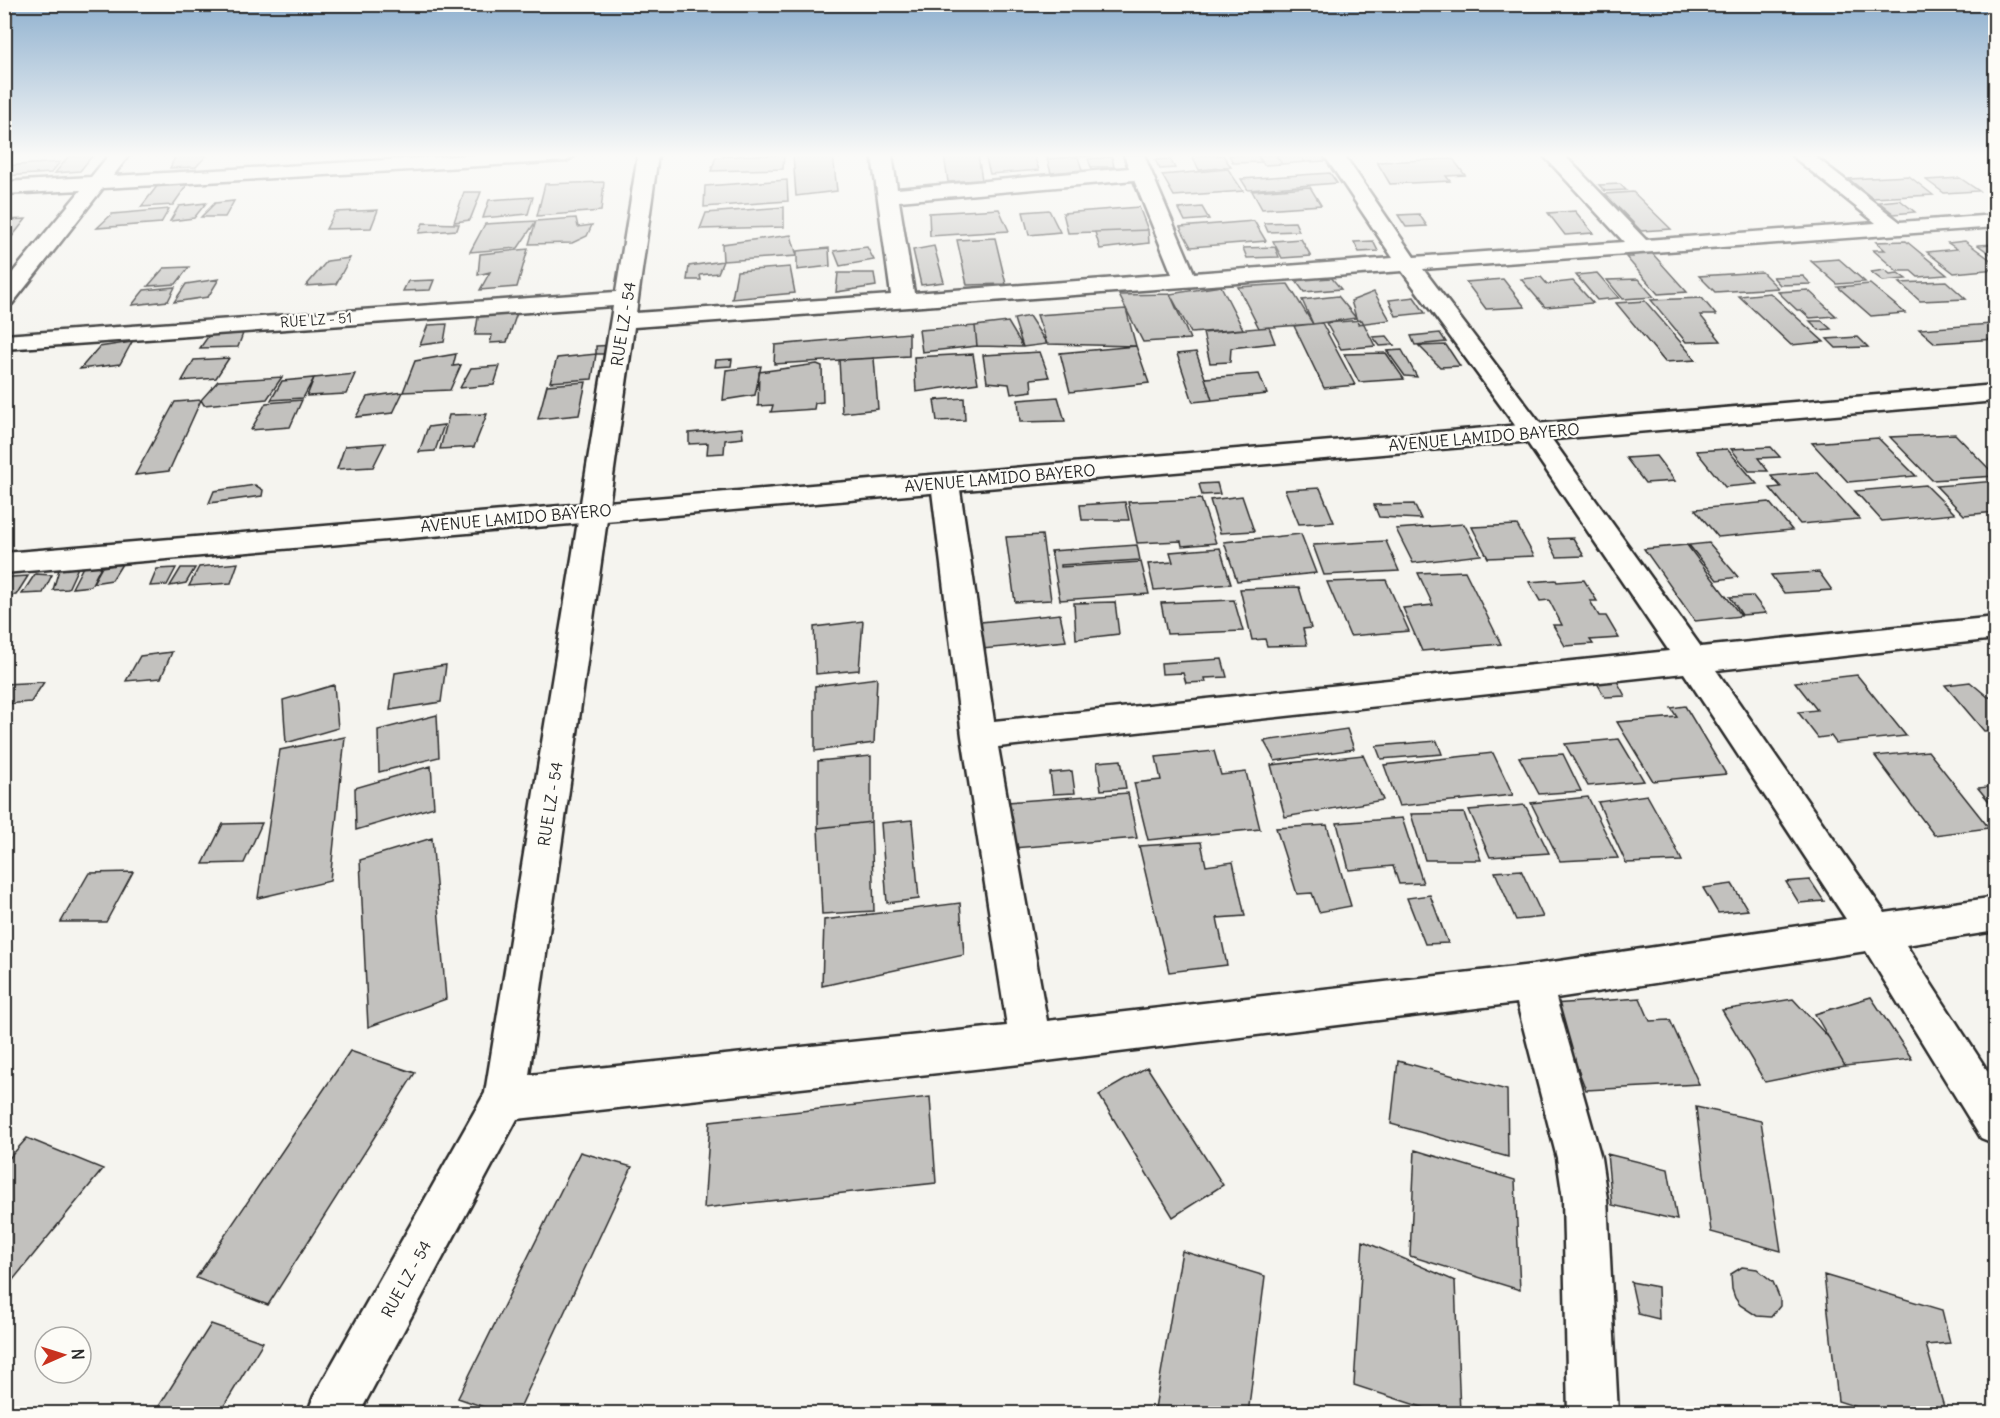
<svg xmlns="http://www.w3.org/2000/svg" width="2000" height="1418" font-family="Delius,sans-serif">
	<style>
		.building { fill: #c2c1be; stroke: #2b2b2b; stroke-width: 1.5 }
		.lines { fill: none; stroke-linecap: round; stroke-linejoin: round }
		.street-casing { stroke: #2b2b2b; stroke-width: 5 }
		.secondary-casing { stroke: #2b2b2b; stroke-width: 5 }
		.street { fill: #fdfcf7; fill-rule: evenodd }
		.secondary { fill: #fdfcf7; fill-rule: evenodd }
		.labels { text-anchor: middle; stroke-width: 4.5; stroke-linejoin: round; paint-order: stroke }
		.far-street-label { font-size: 14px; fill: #2b2b2b; stroke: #fdfcf7 }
		.street-label { font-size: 16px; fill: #2b2b2b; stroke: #fdfcf7 }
	</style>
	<rect width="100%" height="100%" fill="#f5f4ef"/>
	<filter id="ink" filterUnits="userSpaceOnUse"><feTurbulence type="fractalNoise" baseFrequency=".0167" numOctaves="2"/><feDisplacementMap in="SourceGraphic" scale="12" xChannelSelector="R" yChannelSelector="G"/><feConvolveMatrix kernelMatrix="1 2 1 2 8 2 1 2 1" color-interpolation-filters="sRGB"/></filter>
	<g filter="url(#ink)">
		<!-- building -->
		<path class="building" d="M93,155l-13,16 -25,2 14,-17z
			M176,155h31l-11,12 -26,1z
			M754,155h30l-1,14 -72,2 5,-14z
			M793,155h40l4,36 -41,5z
			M944,155h34l4,25 -34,2z
			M985,155h49l5,15 -49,4z
			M1047,155h44v1l-44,3z
			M1192,155h31l8,12 -32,3z
			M1229,155h28l4,7 -28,1z
			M1258,155h18l6,9 -18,1z
			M1276,155h24l5,7 -23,2z
			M1300,155h21l5,6 -21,1z
			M1078,157l4,13 -31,3 -4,-14z
			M1112,157l2,10h-23l-3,-8z
			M1170,159l5,9 -15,1 -5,-9z
			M1453,159l12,16 -19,1 4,5 -60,3 -13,-22z
			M60,162l-9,11 -47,3v-10z
			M1228,169l15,22 -69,5 -12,-21z
			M1330,173l7,10 -89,7 -7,-11z
			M1909,176l24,19 -61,3 -23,-19z
			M1960,178l19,13 -35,2 -18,-13z
			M787,180l1,21 -84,6 1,-21z
			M189,182l-16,23 -32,2 17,-22z
			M604,182l-3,29 -64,5 8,-32z
			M1620,184l6,6 -21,1 -6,-6z
			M1310,187l11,18 -59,4 -10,-18z
			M464,192h17l-11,28 -16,2z
			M1633,192l38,37 -30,2 -36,-37z
			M533,197l-5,17 -45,4 6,-18z
			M1900,200l15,12 -21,2 -15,-12z
			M234,201l-9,16h-24l14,-14z
			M206,203l-12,15 -24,3 9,-15z
			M784,207v20l-84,2 6,-16z
			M1139,207l9,23 -80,3 -5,-20z
			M1202,207l7,12 -24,2 -6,-12z
			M169,209l-8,14 -64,5 15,-14z
			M999,209l10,22 -79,5 -1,-23z
			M378,210l-7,18 -45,1 9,-17z
			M1049,210l11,22 -31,3 -6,-23z
			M1575,211l18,22 -28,2 -17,-22z
			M1419,214l8,12 -21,1 -8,-12z
			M576,218l2,9 14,-2 -5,11 -15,7 -43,1 7,-23z
			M26,219l-15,19h-7v-18z
			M536,221l-18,27 -48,4 15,-28z
			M1254,221l12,20 -75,6 -11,-20z
			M1295,222l4,9 -31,1 -4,-9z
			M423,223l36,1 -2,6 -38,3z
			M1148,230l1,13 -49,6 -5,-17z
			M791,235l6,21 -74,5 -1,-17z
			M995,238l11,46 -39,1 -10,-45z
			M1301,239l10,17 -29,2 -9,-17z
			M1373,241l5,10 -19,1 -5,-10z
			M1906,241l41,34 -29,2 -7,-6h-14l-24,-21h12l-9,-8z
			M1965,241l31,23v5l-42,4 -27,-21 30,-3 -9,-6z
			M1993,244l3,3v11l-18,-13z
			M934,246l10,36 -23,3 -8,-35z
			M867,247l7,13 -34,6 -6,-15z
			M1275,247l4,10 -32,1 -4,-10z
			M829,248l1,18 -33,4v-19z
			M528,249l-11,38 -37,3 10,-18 -12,3 2,-21z
			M1651,252l36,40 -29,2 -32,-37h7l-2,-4z
			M350,258l-14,26 -30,2 21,-25z
			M1839,259l26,23 -28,2 -26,-23z
			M723,261l-5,12 -18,2 1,5h-14l2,-14z
			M189,267l-13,17 -28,2 16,-18z
			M790,267l5,26 -63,6 5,-28z
			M1885,270l5,4 8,-1 8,6 -23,2 -12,-9z
			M1762,272l16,16 -63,4 -16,-16z
			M838,273h36l2,13 -40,6z
			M1597,273l22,25 -22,2 -21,-25z
			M1330,276l11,13 -37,3 -8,-11z
			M1803,276l8,8 -31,1 -7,-8z
			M1541,277l6,7 26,-3 20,22 -48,4 -24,-28z
			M219,279l-11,18 -34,5 12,-18z
			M1503,279l22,28 -39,2 -20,-27z
			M1638,279l16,18 -31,2 -16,-19z
			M434,280l-4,10 -27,1 5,-10z
			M1946,281l20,18 -46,2 -20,-18z
			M1288,284l25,40 -54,4 -21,-41z
			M1870,284l35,29 -34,3 -33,-29z
			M1221,286l22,43 -52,4 -21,-39z
			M175,287l-7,14 -36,4 12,-15z
			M1808,290l28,26 -26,2 -9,-8h-4l-19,-18z
			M1374,292l16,28 -32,4 -7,-23z
			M1770,293l54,49 -33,3 -52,-49z
			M1170,294l20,45 -47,3 -24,-47z
			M1338,296l18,22 -43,6 -11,-24z
			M1414,297l11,16 -29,3 -7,-16z
			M1702,298l14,17h-16l21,26 -35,1 -35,-42z
			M1645,301l51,59 -31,2 -49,-59z
			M1126,309l10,37 -89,-2 -10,-29z
			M518,310l-11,32 -17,1 2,-8h-17l4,-23z
			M1029,316l18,28 -24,3 -9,-28z
			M1362,320l13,26 -34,3 -15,-26z
			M1810,321h12l9,8 -12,1z
			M1008,322l15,25 -46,-1 -2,-20z
			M1322,323l33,62 -31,3 -30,-62z
			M447,324l-3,18 -24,3 8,-20z
			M1992,324l4,3v12l-61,4 -16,-14z
			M975,326l2,20 -55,6 -3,-22z
			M1269,327l6,16 -44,5 -1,14 -20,1 -7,-30z
			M245,328l-7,19 -38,1 12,-17z
			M909,333v23l-135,8 1,-19z
			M1440,333l6,9 -31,3 -4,-9z
			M1387,336l7,9 -14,1 -7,-9z
			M1858,337l10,10 -32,1 -9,-9z
			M132,342l-12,22 -40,5 19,-22z
			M616,345l-6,9h-14v-8z
			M1446,345l14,21 -20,1 -21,-21z
			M1136,346l13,37 -79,9 -10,-39z
			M1402,350l15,27 -12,-1 -18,-25z
			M1040,352l9,25 -18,2 1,12 -21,3 -2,-10 -22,-2 -4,-27z
			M1196,352l9,26 7,22 -19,2 -16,-48z
			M1386,353l18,26 -45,3 -15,-28z
			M456,354l-3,12 8,-1 -11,25 -47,2 12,-31z
			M596,354l-4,25 -42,3 7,-24z
			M973,354l5,29 -62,9 -2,-35z
			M229,358l-13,20 -34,3 12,-21z
			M874,358l4,51 -36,4 -3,-53z
			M732,359l-1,7 -16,1 1,-7z
			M817,364l5,2 1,36 -8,1 -1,6 -43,3 2,-7 -15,1 1,-34z
			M500,366l-6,19 -34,3 11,-20z
			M761,366l-6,29 -32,5 3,-30z
			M355,374l-9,20 -39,2 7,-18z
			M1259,374l8,20 -55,6 -7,-22z
			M282,377l-15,22 -63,6 -3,-5 17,-19z
			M314,378l-11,20 -32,2 11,-19z
			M586,382l-7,33 -41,4 9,-34z
			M403,392l-10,21 -37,4 11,-20z
			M1058,397l7,24 -45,1 -2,-22z
			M964,398l1,22 -28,1 -3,-21z
			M201,400l-32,71 -34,4 40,-73z
			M302,400l-12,27 -39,3 15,-27z
			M487,414l-13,33 -34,2 9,-34z
			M444,425l-9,26 -16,1 9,-25z
			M742,428l1,10 -18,2 -1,13 -17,1 1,-11 -19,1v-11z
			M1955,434l41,42 -64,4 -42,-43z
			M1878,438l38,38 -68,6 -36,-39z
			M385,443l-12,24 -36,2 8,-23z
			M1771,447l9,10 -22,1 10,13h-19l-18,-22z
			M1727,449l30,35 -32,3 -29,-36z
			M1656,456l19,25 -30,2 -19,-25z
			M1817,472l43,47 -60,5 -30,-36 11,-1 -10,-11z
			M1996,481v31l-32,3 -28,-29z
			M1217,483l3,11 -18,1 -3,-11z
			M255,485l8,5 -1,6 -53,7 5,-12z
			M1926,485l29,29 -73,7 -27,-30z
			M1320,488l14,34 -35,2 -14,-34z
			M1242,496l12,35 -34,2 -10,-33z
			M1201,499l15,44 -34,3 -1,-5 -44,2 -9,-41z
			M1125,502l4,18h-47l-2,-15z
			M1769,502l23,28 -74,7 -23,-28z
			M1414,504l7,15 -42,-2 -5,-12z
			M1464,524l17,31 -68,8 -17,-34z
			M1517,525l17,31 -46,2 -16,-31z
			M1301,534l15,39 -79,8 -13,-39z
			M1042,535l9,65 -36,2 -9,-65z
			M1573,538l11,18 -27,1 -9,-18z
			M1386,541l13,30 -75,4 -11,-30z
			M1709,543l29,34 -21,3 -28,-35z
			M1137,545l3,15 -79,5v2l80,-5 8,32 -89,6 -9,-49z
			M1687,545l54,71 -46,5 -51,-72z
			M1220,548l11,36 -77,6 -6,-26 25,-2 -3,-10z
			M104,560l-13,26 -19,2 14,-27z
			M80,563l-12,26 -15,1 7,-24z
			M238,563l-7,20 -42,3 10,-19z
			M122,564l-10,16 -19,3 9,-16z
			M176,568l-9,17 -17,1 7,-17z
			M181,568h14l-9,15 -16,3z
			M1465,571l36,73 -79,7 -19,-43 30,-3 -15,-32z
			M1819,572l13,18 -48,3 -13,-18z
			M35,574l17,1 -9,18 -21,1z
			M28,576l-12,19 -12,1v-7l7,-12z
			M1386,580l23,51 -59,5 -23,-54z
			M1556,580l1,2 27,-2 13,21h-7l9,15h7l13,22 -29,2 3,4 -28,2 -12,-21h9l-13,-25 -9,1 -11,-19z
			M1299,587l12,41 -8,1 4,16 -40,1 -2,-7 -13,1 -12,-51z
			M1753,596l13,17 -24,2 -12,-18z
			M1234,600l9,31 -76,3 -6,-31z
			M1115,602l4,32 -43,5 -2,-36z
			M1060,614l6,27 -84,8 -1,-27z
			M863,621l-4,49 -43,4 -2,-47z
			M172,652l-11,26 -35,3 14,-25z
			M1222,659l5,18 -22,1 1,4 -20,1 -3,-10 -21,1 -1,-11z
			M446,665l-5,37 -51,8 5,-37z
			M1857,675l49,61 -70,7 -5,-7 -13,2 -20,-26 19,-2 -22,-28z
			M877,678l-3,65 -59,8v-65z
			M1617,681l8,15 -20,1 -8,-14z
			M44,682l-13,20 -27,2v-20z
			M1970,682l18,15h8v33l-12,1 -39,-46z
			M334,685l4,43 -52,15 -3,-43z
			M1685,706l41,68 -73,7 -36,-59 60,-5 -6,-9z
			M437,715l2,42 -60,15 -1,-42z
			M1347,729l7,20 -79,12 -11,-20z
			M345,737l-15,144 -72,17 22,-148z
			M1619,739l25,42 -56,5 -23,-42z
			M1437,741l5,13 -61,5 -5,-13z
			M1214,751l7,24 25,-3 14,57 -112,11 -14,-57 27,-3 -5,-23z
			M1928,751l61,77 -55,7 -59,-79z
			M1493,753l20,42 -114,11 -15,-41z
			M1563,754l18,37 -42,3 -20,-37z
			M1363,755l20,45 -98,17 -14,-52z
			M871,756v66l-53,6v-67z
			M1121,760l5,28 -25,2 -4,-28z
			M431,766l3,41 -78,23 -1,-42z
			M1072,771l3,22 -22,1 -3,-21z
			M1996,786v24l-18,-22z
			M1128,793l9,45 -124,10 -6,-46z
			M1647,795l24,43 11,23 -56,2 -28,-61z
			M1588,797l30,61 -58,3 -29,-58z
			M1525,805l24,48 -59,4 -21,-47z
			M1464,813l17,47h-56l-14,-46z
			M1402,818l21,65 -24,1 -6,-18 -44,4 -12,-47z
			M912,820l7,79 -32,4 -6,-80z
			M871,822l3,89 -52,3 -4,-86z
			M262,823l-18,40 -41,1 20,-40z
			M1327,825l24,81 -32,6 -7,-19 -15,1 -21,-66z
			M432,838l14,161 -78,28 -8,-167z
			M1201,842l5,24 27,-4 12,54 -28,2 10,47 -58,7 -30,-126z
			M1521,870l22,47 -27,3 -21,-48z
			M133,872l-27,50h-45l28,-49z
			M1810,880l14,21 -25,2 -13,-21z
			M1732,884l16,26 -30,3 -15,-25z
			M1430,895l18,48 -23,1 -18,-46z
			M960,903l4,52 -142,31 2,-66z
			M1871,997l41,62 -67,7 -30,-52z
			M1640,998l10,23 20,-1 29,64 -113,6 -34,-86z
			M1793,999l36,39 16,28 -80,16 -43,-72z
			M350,1051l65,22 -147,232 -72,-27z
			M1398,1061l109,29 1,67 -117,-33z
			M1147,1067l76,118 -50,32 -74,-122z
			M930,1097l6,86 -232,25 6,-87z
			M1696,1107l65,14 20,130 -70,-19z
			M27,1138l76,31 -99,122v-127z
			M1415,1150l100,30 5,110 -110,-34z
			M580,1152l52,15 -115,247h-13l-46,-16z
			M1607,1154l61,15 9,51 -65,-15z
			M1363,1241l92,40 5,133h-17l-89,-29z
			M1182,1251l83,25 -17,138h-94z
			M1742,1267l15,2 16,13 7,17v7l-9,11 -14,-1 -17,-11 -5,-7 -3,-9 -1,-15z
			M1824,1275l118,35 8,33 -24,2 20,69h-67l-41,-13z
			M1631,1282l27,5 1,32 -21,-5z
			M211,1324l52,18 -44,72h-65z"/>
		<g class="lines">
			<defs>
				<path id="street" d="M109,155h20l-16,21 359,-21h104l-10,6 -463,27 -91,116 -8,2v-23l77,-93 -77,4v-12l87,-5z
					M638,155h20l-22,158 255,-18 -19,-140h20l5,34 232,-21 -5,-13h20l50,118 199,-15 -69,-103h20l70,102 210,-15 -81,-87h21l82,85 230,-17 -85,-68h22l87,67 96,-7v12l-573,42 120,158 158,220 295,-30v22l-280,31 169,243 111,-16v34l-90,14 90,139v60l-15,-6 -115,-187 -310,47 45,160 6,41 11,215h-50l-5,-215 -6,-41 -40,-155 -487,60 -513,56 -158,295h-52l7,-18 171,-303 128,-787 -609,43v-14l612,-43zM1134,180l38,94 -258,19 -15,-92zM1402,271l123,168 144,212 -675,70 -35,-238 -4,-6 -10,-3 -10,3 -4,6 31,253 45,290 -478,49 105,-748zM1684,673l162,246 -314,46 -485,56 -49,-274z"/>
				<path id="secondary" d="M1996,385v16l-1992,172v-20z"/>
			</defs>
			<!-- street casing -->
			<use href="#street" class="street-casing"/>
			<!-- secondary casing -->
			<use href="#secondary" class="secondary-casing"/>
			<!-- street -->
			<use href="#street" class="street"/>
			<!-- secondary -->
			<use href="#secondary" class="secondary"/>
		</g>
	</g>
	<!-- sky -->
	<linearGradient id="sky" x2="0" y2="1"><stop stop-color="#90b1cf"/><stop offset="0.44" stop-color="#fafaf8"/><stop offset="1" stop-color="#fafaf8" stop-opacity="0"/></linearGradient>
	<rect width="2000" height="353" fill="url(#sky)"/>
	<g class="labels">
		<!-- far-street labels -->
		<g class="far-street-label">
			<text transform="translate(316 320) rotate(-4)" y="5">RUE LZ - 51</text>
		</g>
		<!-- street labels -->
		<g class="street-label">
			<text transform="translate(623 324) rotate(-81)" y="6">RUE LZ - 54</text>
			<text transform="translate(1484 437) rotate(-5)" y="6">AVENUE LAMIDO BAYERO</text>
			<text transform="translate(1000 478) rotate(-5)" y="6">AVENUE LAMIDO BAYERO</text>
			<text transform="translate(516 518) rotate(-5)" y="6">AVENUE LAMIDO BAYERO</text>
			<text transform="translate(550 804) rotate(-81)" y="6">RUE LZ - 54</text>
			<text transform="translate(406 1279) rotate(-61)" y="6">RUE LZ - 54</text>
		</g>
	</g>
	<!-- margin -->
	<rect width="2000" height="1418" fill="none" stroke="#fdfcf7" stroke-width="24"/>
	<rect x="12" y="12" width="1976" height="1394" fill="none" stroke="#2b2b2b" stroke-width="2" filter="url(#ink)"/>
	<!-- north arrow -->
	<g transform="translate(63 1355) rotate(87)"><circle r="28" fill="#fdfcf7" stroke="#a9a8a5" stroke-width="1.5"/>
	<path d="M0-4.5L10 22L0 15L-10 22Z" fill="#c8321e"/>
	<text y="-9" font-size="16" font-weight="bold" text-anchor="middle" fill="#2b2b2b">N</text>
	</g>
</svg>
